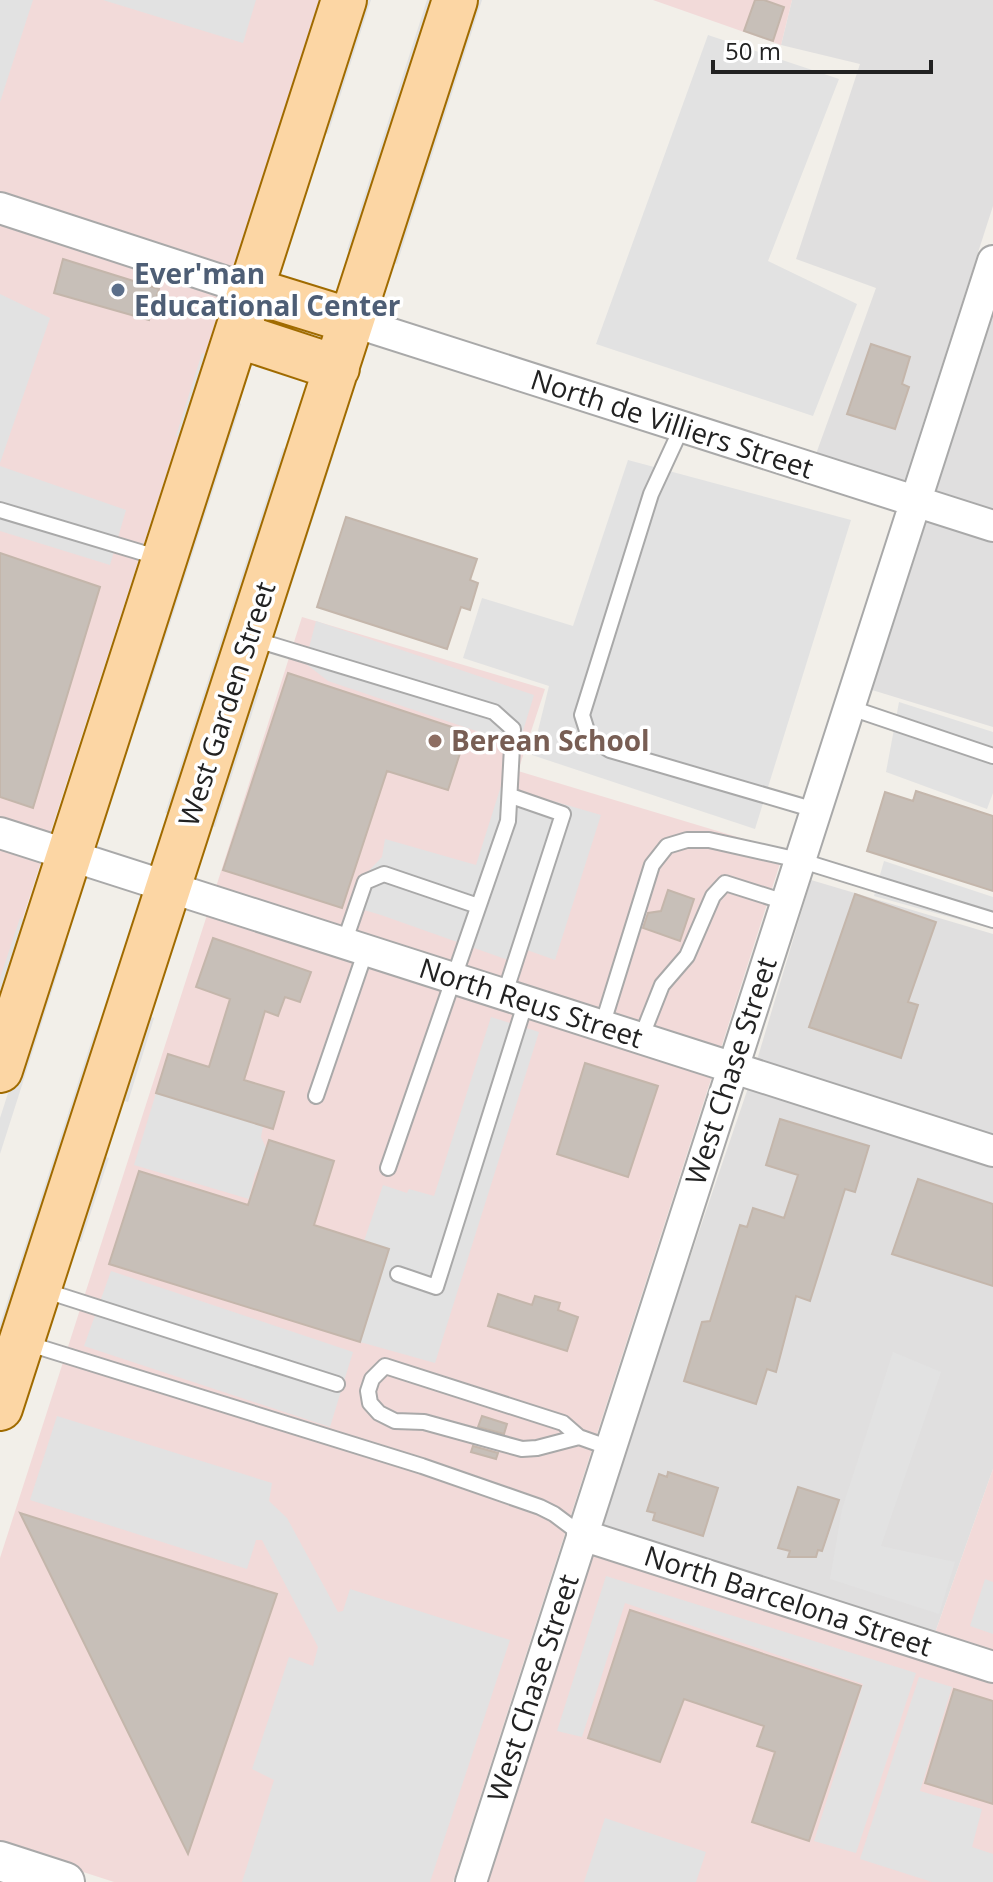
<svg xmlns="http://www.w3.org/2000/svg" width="993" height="1882" font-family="'Open Sans',sans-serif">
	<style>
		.residential { fill: #e0dfdf }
		.commercial { fill: #f2dad9 }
		.parking { fill: #e2e2e2 }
		.building { fill: #c7bfb8; stroke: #c4b6ab; stroke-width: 2 }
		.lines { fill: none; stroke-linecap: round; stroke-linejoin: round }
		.service-casing { stroke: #a9a9a9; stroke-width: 18 }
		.minor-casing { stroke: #a9a9a9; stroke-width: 34 }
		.tertiary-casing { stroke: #a9a9a9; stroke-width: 42 }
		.primary-casing { stroke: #a06b00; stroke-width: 48 }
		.service { stroke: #fff; stroke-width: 14 }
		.minor { stroke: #fff; stroke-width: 30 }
		.tertiary { stroke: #fff; stroke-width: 38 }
		.primary { stroke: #fcd6a4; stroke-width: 44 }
		.service-dot { fill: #5c6f8a; stroke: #fff; stroke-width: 3 }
		.education-dot { fill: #8d6e63; stroke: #fff; stroke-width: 3 }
		.labels { text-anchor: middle; stroke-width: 7; stroke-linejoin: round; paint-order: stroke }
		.service-label { font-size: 28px; font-weight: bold; fill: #4e5e75; stroke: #fff; text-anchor: start }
		.street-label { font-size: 28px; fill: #222; stroke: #fff }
		.education-label { font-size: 28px; font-weight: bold; fill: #785e54; stroke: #fff; text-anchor: start }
	</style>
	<rect width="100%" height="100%" fill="#f2efe9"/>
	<!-- residential -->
	<path class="residential" d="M792,0h201v206l-89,276 -88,-28 60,-166 -80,-29 64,-195 -79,-19z
		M993,315v195l-57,-18z
		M927,520l66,21v186l-121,-37z
		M811,880l182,54v201l-236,-75z
		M748,1088l245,78v303l-58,164 -333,-107 63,-195z"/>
	<!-- commercial -->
	<path class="commercial" d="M4,0h316l-87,269 -233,-76v-182z
		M653,0h139l-11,45z
		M0,224l224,72 -174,538 -50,-17z
		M302,617l243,72 -27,82 266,80 -63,197 -505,-161z
		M0,848l41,14 -41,126z
		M207,915l505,161 -259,806h-339l-114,-37v-287z
		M993,1469v183l-58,-19z
		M593,1554l400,129v199h-505z"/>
	<!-- parking -->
	<path class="parking" d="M0,0h33l-33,102z
		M103,0h153l-13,43z
		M360,0h11l-43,134 -11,-3z
		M427,0h11l-81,253 -10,-3z
		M470,0h12l-85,264 -11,-3z
		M708,35l131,44 -71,182 89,43 -44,112 -217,-72z
		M0,294l50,24 -50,145z
		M202,353l9,3 -25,83 -10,-3z
		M231,400l10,4 -99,307 -10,-4z
		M283,448l10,4 -117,363 -11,-2z
		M326,451l8,3 -50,154 -9,-4z
		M628,460l223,60 -96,309 -223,-74 17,-69 -86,-28 19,-60 91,28z
		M0,466l126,44 -16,55 -110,-34z
		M316,621l218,74 -19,62 -18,-19 -169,-57 -23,-18z
		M250,686l10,3 -45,138 -11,-2z
		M899,702l94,30v61l-6,16 -101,-37z
		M501,786l100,29 -46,145 -42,-15 -5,15 -127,-45 -34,-10 12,-24 23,-24 3,-18 91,26z
		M884,861l109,36v32l-119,-33z
		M20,918l10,4 -30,84v-28z
		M57,941l10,3 -67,210v-36z
		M145,1015l9,3 -26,84 -12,-3z
		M491,1017l48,15 -104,331 -75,-21 29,-93 -25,-8 19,-56 24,8 2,-4 25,7z
		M95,1030l11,5 -106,324v-35z
		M156,1093l107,33 -2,11 5,11 -4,16 -7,10 -6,25 -115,-34z
		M98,1155l11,3 -28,84 -11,-4z
		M111,1271l242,81 -23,75 -246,-81z
		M893,1352l48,20 -60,174 74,16 -16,52 -109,-35 12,-70z
		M57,1416l215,67 -3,18 18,17 51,94 5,-1 7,-22 160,51 -80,242h-188l32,-102 -22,-11 37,-112 24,9 5,-19 -56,-107h-6l-9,29 -217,-69z
		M606,1576l310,97 -60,180 -42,-12 49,-157 -238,-81 -43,134 -25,-6z
		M985,1579l8,3v52l-23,-8z
		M919,1677l33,10 -32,104 62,18 -10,38 21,7v28h-61l-72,-23z
		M605,1818l101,34 -10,30h-112z"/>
	<!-- building -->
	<path class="building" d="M755,0h9l20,7 -11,34 -29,-10z
		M63,259l96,30 -10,31 -95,-27z
		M871,344l39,13 -8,27 7,3 -14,42 -48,-15z
		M346,517l131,42 -7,21 8,3 -8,27 -9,-3 -14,42 -130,-42z
		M0,553l100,34 -67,221 -33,-11z
		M288,673l179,59 -19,58 -61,-19 -45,137 -119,-38z
		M916,791l77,25v75l-126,-40 18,-59 28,9z
		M668,890l26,9 -14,42 -37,-13 5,-15 13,-2z
		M855,894l81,28 -28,80 10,3 -17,53 -92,-31z
		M213,938l98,34 -11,30 -15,-5 -7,19 -13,-5 -21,69 40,12 -11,37 -117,-36 12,-39 41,13 21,-68 -34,-12z
		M585,1063l73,23 -30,91 -71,-23z
		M780,1119l89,27 -14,46 -10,-3 -35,112 -14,-5 -20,76 -9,-3 -11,35 -72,-23 18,-59 8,-1 30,-96 7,2 6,-19 31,10 14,-43 -32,-10z
		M269,1140l65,21 -20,64 75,24 -29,93 -251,-78 30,-93 109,34z
		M918,1179l75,25v82l-101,-32z
		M498,1294l34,11 3,-9 25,7 -2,7 20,7 -11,34 -79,-25z
		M482,1416l25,8 -3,10 -26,-7z
		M473,1446l25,7 -2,6 -25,-7z
		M668,1472l50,16 -15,48 -50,-16 2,-7 -8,-2 12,-37 8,3z
		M798,1487l41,13 -17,51 -4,-1 -2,7h-28l2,-6 -12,-3z
		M20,1513l257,81 -89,260z
		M630,1610l231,76 -52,155 -57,-19 23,-70 -18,-6 7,-20 -80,-27 -24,63 -72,-24z
		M954,1689l39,12v103l-68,-21z"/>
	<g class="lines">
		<defs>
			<path id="service" d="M682,427l-31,67 -69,221 7,22 21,13 205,60
				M0,510l160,48
				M253,639l241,73 19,17 -5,92 -120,347
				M848,707l145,49
				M344,943l21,-61 19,-8 94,32
				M505,993l58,-179 -52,-18
				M602,1026l50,-161 15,-19 20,-6h22l90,20 194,60
				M641,1038l21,-53 25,-29 26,-60 12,-13 60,19
				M316,1096l50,-146
				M398,1274l38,13 90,-286
				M43,1290l294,94
				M26,1343l396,123 118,41 14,7 28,21
				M579,1437l-42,11 -15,1 -98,-27 -29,-1 -16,-8 -9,-10 -2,-12 4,-12 13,-13 178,57 16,14 31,11"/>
			<path id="minor" d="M0,208l251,82
				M351,321l642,205
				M0,833l993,318
				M582,1535l411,132
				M471,1882l522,-1621"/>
			<path id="tertiary" d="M0,1861l65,21"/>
			<path id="primary" d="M251,290l100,31
				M237,335l100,33
				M0,1070l344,-1070
				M0,1408l455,-1408"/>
		</defs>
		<!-- service casing -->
		<use href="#service" class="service-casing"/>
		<!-- minor casing -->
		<use href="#minor" class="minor-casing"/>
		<!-- tertiary casing -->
		<use href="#tertiary" class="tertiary-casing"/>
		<!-- primary casing -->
		<use href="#primary" class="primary-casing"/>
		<!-- service -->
		<use href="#service" class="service"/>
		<!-- minor -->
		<use href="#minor" class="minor"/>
		<!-- tertiary -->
		<use href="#tertiary" class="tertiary"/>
		<!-- primary -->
		<use href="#primary" class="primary"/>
	</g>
	<!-- markers -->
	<circle class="service-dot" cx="118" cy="290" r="8"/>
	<circle class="education-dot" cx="435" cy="741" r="8"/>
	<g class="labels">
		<!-- service labels -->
		<g class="service-label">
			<text x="134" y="284">Ever'man<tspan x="134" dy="32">Educational Center</tspan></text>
		</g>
		<!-- street labels -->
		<g class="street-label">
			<text transform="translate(672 424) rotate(18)" y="10">North de Villiers Street</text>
			<text transform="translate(227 704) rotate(-72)" y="10">West Garden Street</text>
			<text transform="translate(531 1003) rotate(18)" y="10">North Reus Street</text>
			<text transform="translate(731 1071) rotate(-72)" y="10">West Chase Street</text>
			<text transform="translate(788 1601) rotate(18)" y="10">North Barcelona Street</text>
			<text transform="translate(533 1688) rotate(-72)" y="10">West Chase Street</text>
		</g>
		<!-- education labels -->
		<g class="education-label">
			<text x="451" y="751">Berean School</text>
		</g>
	</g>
	<!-- scale -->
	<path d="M713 60v12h218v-12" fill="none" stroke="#222222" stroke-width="4"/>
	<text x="725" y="60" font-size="24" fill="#222222" stroke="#ffffff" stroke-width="6" paint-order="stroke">50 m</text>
</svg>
